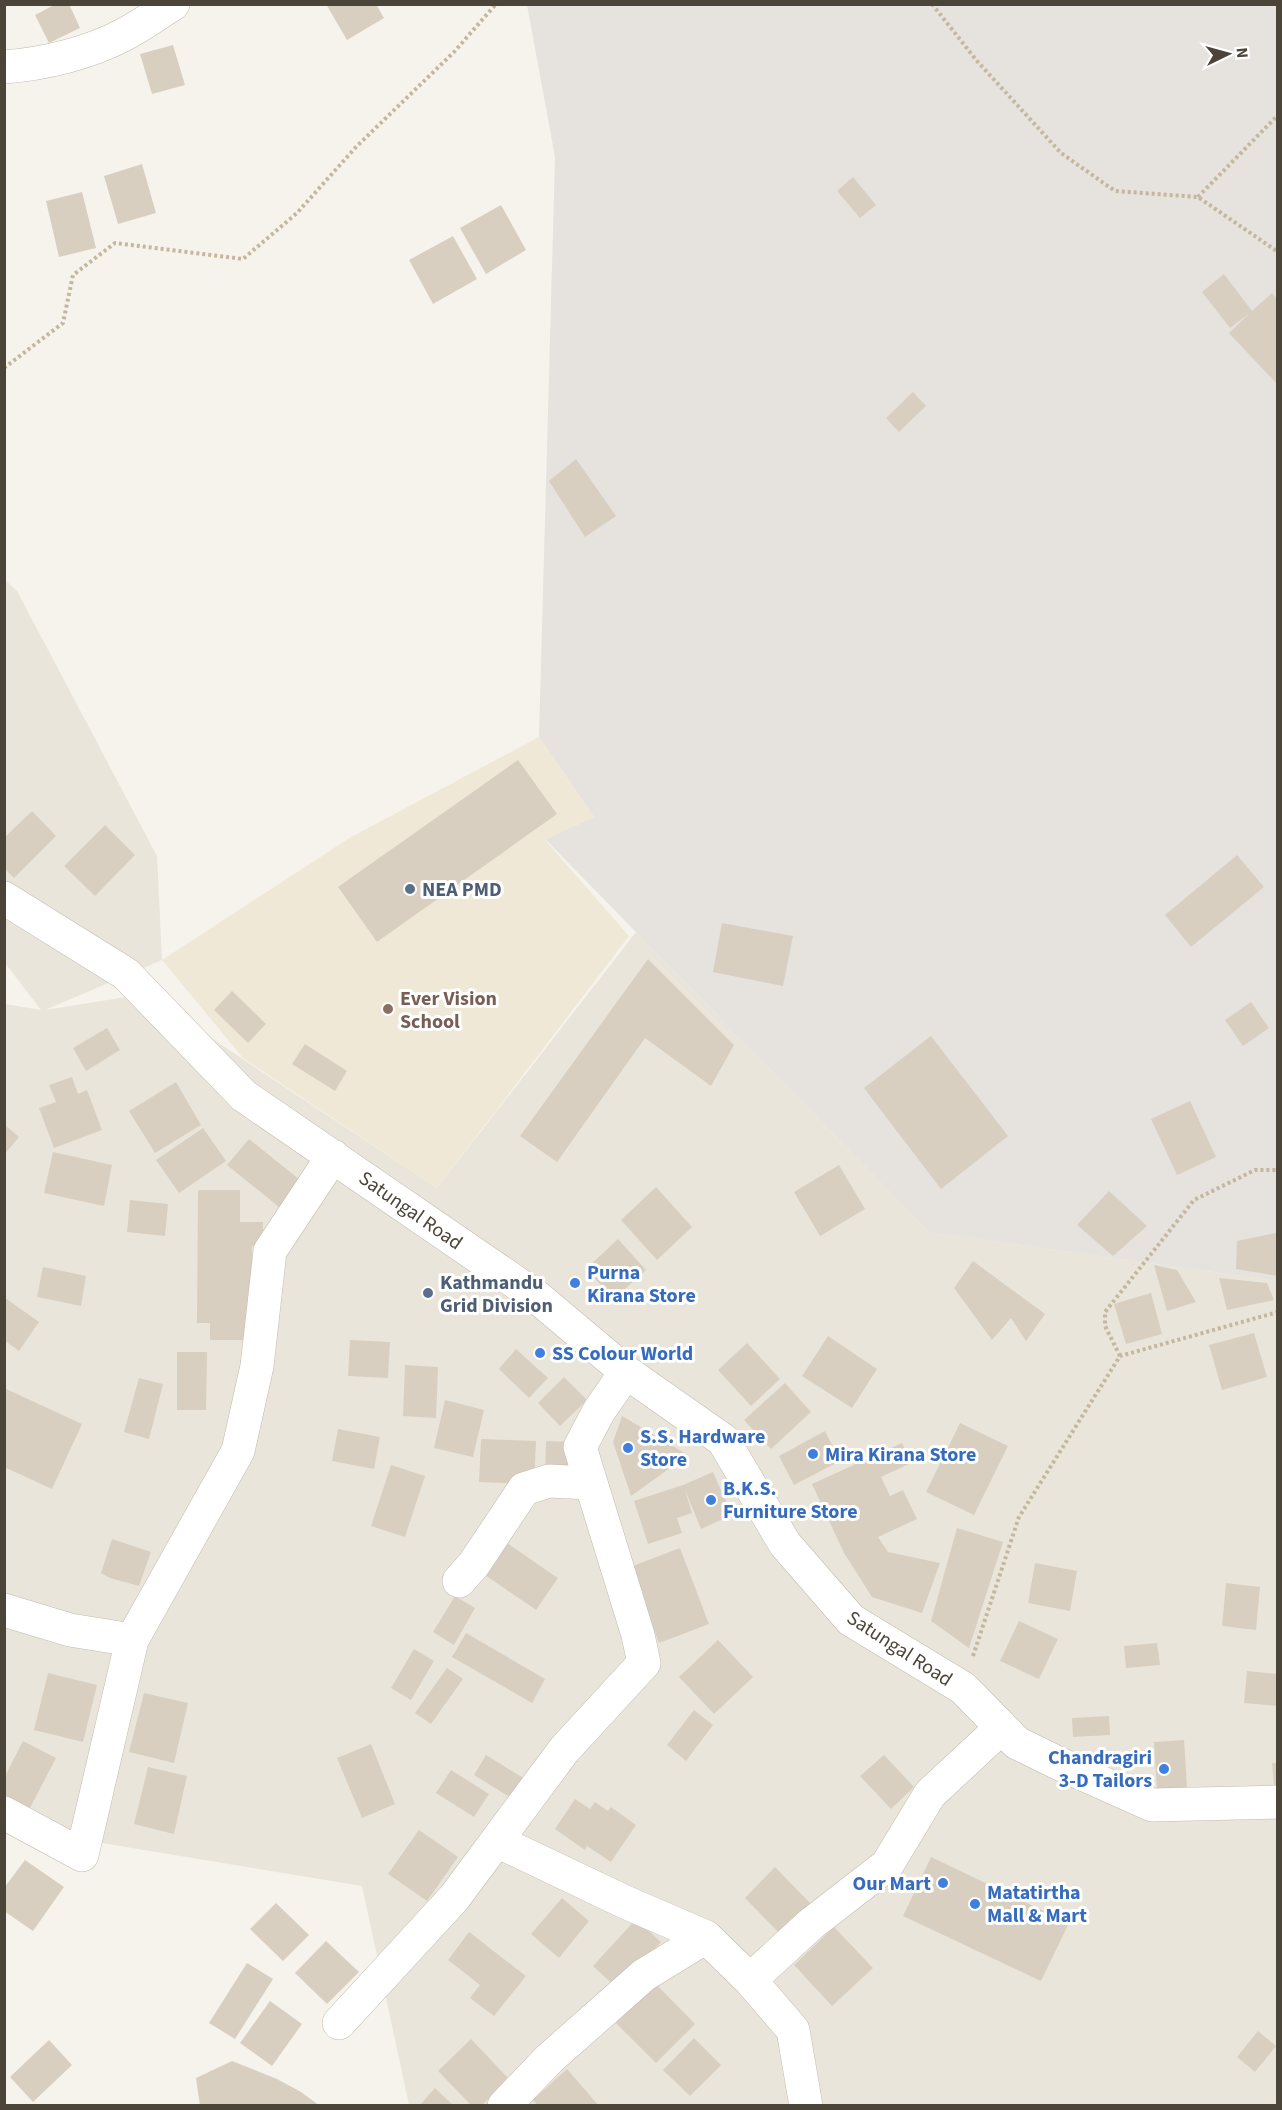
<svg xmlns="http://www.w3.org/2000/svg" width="1282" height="2110" font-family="'Source Sans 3',sans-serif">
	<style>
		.residential { fill: #eae5da }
		.industrial { fill: #e6e2dd }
		.education { fill: #efe8d6 }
		.building { fill: #d8cfc1 }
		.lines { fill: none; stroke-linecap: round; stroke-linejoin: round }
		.minor-casing { stroke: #c2bbae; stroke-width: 34 }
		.path { stroke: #c4b79f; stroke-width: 4; stroke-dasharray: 3 3; stroke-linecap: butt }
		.minor { stroke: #fff; stroke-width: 33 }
		.service-dot { fill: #5c6f8a; stroke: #fff; stroke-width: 2 }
		.education-dot { fill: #8d6e63; stroke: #fff; stroke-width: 2 }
		.shop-dot { fill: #3f7fe0; stroke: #fff; stroke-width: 2 }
		.labels { text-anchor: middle; stroke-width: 6; stroke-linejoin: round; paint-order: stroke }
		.service-label { font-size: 20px; font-weight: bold; fill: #4e5e75; stroke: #fff; text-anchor: start }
		.education-label { font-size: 20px; font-weight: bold; fill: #785e54; stroke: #fff; text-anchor: start }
		.street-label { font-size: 20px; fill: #4b4439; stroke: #fff }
		.shop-label { font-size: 20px; font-weight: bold; fill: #366cbe; stroke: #fff; text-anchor: start }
	</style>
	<rect width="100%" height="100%" fill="#f6f3ec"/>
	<!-- residential -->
	<path class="residential" d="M4,579l13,12 140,265 5,104 -117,50 100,-16 292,194 199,-256 293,300 348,49v824h-868l-47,-219 -357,-59v-823l36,6 -36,-47z"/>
	<!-- industrial -->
	<path class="industrial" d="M527,5h750v1276l-348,-49 -384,-393 49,-22 -55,-80 16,-580z"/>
	<!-- education -->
	<path class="education" d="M539,737l55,80 -49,23 84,96 -192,252 -194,-130 -81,-98 189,-123z"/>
	<!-- building -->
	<path class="building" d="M56,4h13l11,24 -31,15 -14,-28z
		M326,4h50l8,14 -37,22z
		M173,45l12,40 -33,9 -12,-40z
		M142,164l14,49 -38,11 -14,-48z
		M853,177l23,28 -16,13 -23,-27z
		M82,192l14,56 -37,9 -13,-56z
		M501,205l25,45 -40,24 -26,-46z
		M453,236l24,43 -44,25 -24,-44z
		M1224,274l28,37 20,-18 6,7v85l-49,-52 21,-20 -20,15 -28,-36z
		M913,392l13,14 -27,26 -13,-14z
		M576,459l40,57 -31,21 -36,-56z
		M518,760l39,54 -180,128 -39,-55z
		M32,811l24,25 -42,42 -10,-10v-30z
		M105,825l30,30 -40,41 -31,-30z
		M1237,855l27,32 -73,60 -26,-32z
		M722,923l71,13 -10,50 -70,-14z
		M648,959l86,86 -23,41 -66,-48 -88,124 -37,-26z
		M232,991l34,33 -18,19 -34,-33z
		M1251,1002l18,26 -26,18 -18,-26z
		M107,1028l13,22 -34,21 -13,-23z
		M931,1036l77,100 -67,53 -77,-101z
		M305,1044l42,27 -12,20 -43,-27z
		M72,1077l6,17 9,-4 15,40 -48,18 -15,-40 17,-6 -7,-17z
		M176,1082l25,43 -46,28 -26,-42z
		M1190,1101l26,56 -39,18 -26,-56z
		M4,1124l15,13 -15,18z
		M203,1128l23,33 -47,32 -23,-33z
		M249,1139l51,41 -21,27 -52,-42z
		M53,1152l59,13 -8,41 -60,-13z
		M839,1165l26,44 -45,27 -26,-44z
		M656,1187l36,40 -35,33 -36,-40z
		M198,1190h42v32h23v24h-11v94h-42v-17h-13z
		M1109,1191l38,35 -34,30 -36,-31z
		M130,1200l38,4 -3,32 -38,-4z
		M1276,1233l2,43 -42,-7 1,-28z
		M618,1239l28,31 -32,29 -28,-30z
		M973,1261l72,53 -19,27 -15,-23 -19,22 -38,-52z
		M1154,1265l23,5 19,32 -29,9z
		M43,1267l43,9 -5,30 -44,-9z
		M1219,1278l48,5 7,17 -47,10z
		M1151,1293l11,41 -36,10 -12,-40z
		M4,1297l35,25 -20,29 -15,-11z
		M1254,1333l13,44 -45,13 -13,-45z
		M828,1336l49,33 -25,39 -50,-32z
		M350,1340l40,2 -2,36 -40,-2z
		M747,1343l33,36 -29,27 -33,-36z
		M516,1349l32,29 -19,20 -30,-29z
		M177,1352h30l-1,58h-29z
		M405,1365l33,2 -2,51 -33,-2z
		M564,1377l23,23 -27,26 -22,-23z
		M139,1378l24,6 -14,55 -25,-7z
		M785,1383l26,29 -40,37 -27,-29z
		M4,1388l78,36 -30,65 -48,-22z
		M445,1400l39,10 -11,47 -39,-9z
		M622,1416l66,39 -57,41 -18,-54z
		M960,1423l48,23 -34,69 -48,-23z
		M338,1429l42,8 -6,32 -42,-8z
		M825,1431l15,30 -46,24 -15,-29z
		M481,1439l55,2 -2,43 -55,-2z
		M546,1441l26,1 -1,33h-26z
		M902,1443l9,20 -30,14 9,19 13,-6 14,29 -39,18 10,15 52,11 -18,50 -50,-16 -28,-44 -32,-69z
		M391,1465l34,11 -20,61 -34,-11z
		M713,1472l19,43 -31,14 -16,-39 7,23 -15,5 5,15 -34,11 -14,-43 49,-16z
		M957,1528l46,14 -34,106 -38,-27z
		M112,1539l39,13 -12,34 -29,-8 -9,-5z
		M507,1543l51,35 -22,32 -51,-35z
		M680,1548l29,76 -50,19 -29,-76z
		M1035,1563l42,8 -7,40 -42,-8z
		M1226,1583l34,4 -4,43 -34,-4z
		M455,1596l20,12 -21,37 -21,-13z
		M1019,1621l39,18 -19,40 -39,-18z
		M466,1633l79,46 -13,24 -80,-46z
		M718,1640l35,37 -39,37 -35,-37z
		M1157,1643l3,22 -34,3 -2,-22z
		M414,1649l20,12 -23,39 -20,-12z
		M447,1668l16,11 -32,45 -16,-11z
		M1247,1671l31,3v32l-34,-3z
		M48,1673l49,12 -14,57 -49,-12z
		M144,1693l44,10 -14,60 -45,-11z
		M694,1710l19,15 -27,36 -19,-16z
		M1109,1716l1,19 -37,2 -1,-19z
		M1184,1740l3,47 -30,2 -3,-47z
		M23,1741l33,17 -26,50 -26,-13v-17z
		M371,1744l24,60 -33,14 -25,-60z
		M486,1755l42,26 -12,20 -42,-26z
		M884,1755l30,32 -23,22 -31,-33z
		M1272,1763h6v23h-4z
		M148,1767l39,9 -13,58 -40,-10z
		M451,1770l38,24 -15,23 -38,-24z
		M575,1799l15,10 5,-7 13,9 3,-4 25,18 -25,37 -24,-16 -2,4 -30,-21z
		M419,1830l39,27 -31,44 -39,-27z
		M931,1857l138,66 -28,58 -138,-65z
		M25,1860l39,27 -31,44 -29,-20v-23z
		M775,1867l38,39 -31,30 -37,-38z
		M562,1898l27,23 -30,37 -28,-24z
		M276,1903l33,32 -26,26 -33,-32z
		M636,1919l25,23 -43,47 -25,-23z
		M834,1927l39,41 -41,38 -38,-41z
		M469,1932l57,44 -32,40 -24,-18 10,-13 -32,-25z
		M326,1941l33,31 -32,32 -32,-31z
		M247,1963l26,16 -38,60 -26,-16z
		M655,1983l40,41 -39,39 -40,-40z
		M270,2001l32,23 -30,42 -32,-23z
		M1258,2031l18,15 -21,26 -18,-15z
		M694,2038l27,27 -31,31 -27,-26z
		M471,2039l38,40 -28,27h-9l-34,-35z
		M49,2040l23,25 -39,37 -23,-25z
		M232,2061l45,18 24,13 19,14h-120l-4,-28z
		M567,2069l32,37h-61l-5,-6z
		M435,2088l19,18h-35z"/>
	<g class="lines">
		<defs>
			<path id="minor" d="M4,67c40,-3 86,-14 121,-33 17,-9 32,-20 48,-30
				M4,898l122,76 118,122 293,201 89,75 97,68 62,104 66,76 112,68 54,55 43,21 92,41 126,-3
				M459,1581l15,-17 50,-75 25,-8 41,2
				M4,1610l66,20 62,10
				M4,1813l78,42 50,-215 106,-189 19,-85 13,-115 63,-95
				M497,1841l128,61 81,35 44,43
				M339,2023l115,-125 110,-148 80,-87 -6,-28 -58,-188 19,-36 27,-39
				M504,2106l45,-47 95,-84 62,-38
				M806,2106l-13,-76 -43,-50 61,-56 76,-59 43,-71 71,-66"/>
		</defs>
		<!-- minor casing -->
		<use href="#minor" class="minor-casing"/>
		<!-- path -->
		<path class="path" d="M932,4l45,57 84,92 54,38 83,6 80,55
			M1198,197l80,-82
			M4,368l59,-45 10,-48 42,-32 128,16 54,-46 59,-66 98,-95 42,-48
			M1120,1356l-15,-30v-14l89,-112 61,-30h23
			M973,1656l46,-139 101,-161 158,-44"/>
		<!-- minor -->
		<use href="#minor" class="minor"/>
	</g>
	<!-- markers -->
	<g class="service-dot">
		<circle cx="410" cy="889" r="6"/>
		<circle cx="428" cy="1293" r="6"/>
	</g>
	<circle class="education-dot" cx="388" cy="1009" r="6"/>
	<g class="shop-dot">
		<circle cx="575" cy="1283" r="6"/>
		<circle cx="540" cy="1353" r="6"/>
		<circle cx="628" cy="1448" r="6"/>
		<circle cx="813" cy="1454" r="6"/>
		<circle cx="711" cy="1500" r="6"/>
		<circle cx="1164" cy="1769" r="6"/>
		<circle cx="943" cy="1883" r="6"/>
		<circle cx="975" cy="1904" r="6"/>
	</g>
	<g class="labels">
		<!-- service labels -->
		<g class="service-label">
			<text x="422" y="896">NEA PMD</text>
			<text x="440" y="1289">Kathmandu<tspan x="440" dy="23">Grid Division</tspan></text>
		</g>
		<!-- education labels -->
		<g class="education-label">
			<text x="400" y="1005">Ever Vision<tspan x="400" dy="23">School</tspan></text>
		</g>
		<!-- street labels -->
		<g class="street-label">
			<text transform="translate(411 1210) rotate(35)" y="7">Satungal Road</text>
			<text transform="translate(900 1648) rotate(33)" y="7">Satungal Road</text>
		</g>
		<!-- shop labels -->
		<g class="shop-label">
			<text x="587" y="1279">Purna<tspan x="587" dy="23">Kirana Store</tspan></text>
			<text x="552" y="1360">SS Colour World</text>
			<text x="640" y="1443">S.S. Hardware<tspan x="640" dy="23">Store</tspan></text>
			<text x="825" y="1461">Mira Kirana Store</text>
			<text x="723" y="1495">B.K.S.<tspan x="723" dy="23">Furniture Store</tspan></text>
			<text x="1152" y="1764" text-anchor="end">Chandragiri<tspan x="1152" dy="23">3-D Tailors</tspan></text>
			<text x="931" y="1890" text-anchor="end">Our Mart</text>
			<text x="987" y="1899">Matatirtha<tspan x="987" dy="23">Mall &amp; Mart</tspan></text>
		</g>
	</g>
	<!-- border -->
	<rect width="1282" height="2110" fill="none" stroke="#4b4439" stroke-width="12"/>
	<!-- north arrow -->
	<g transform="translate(1228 54) rotate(85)" stroke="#ffffff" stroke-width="4.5" paint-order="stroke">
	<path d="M0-4.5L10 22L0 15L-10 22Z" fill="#4b4439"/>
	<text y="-9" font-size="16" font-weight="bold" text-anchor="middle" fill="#4b4439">N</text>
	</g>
</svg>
